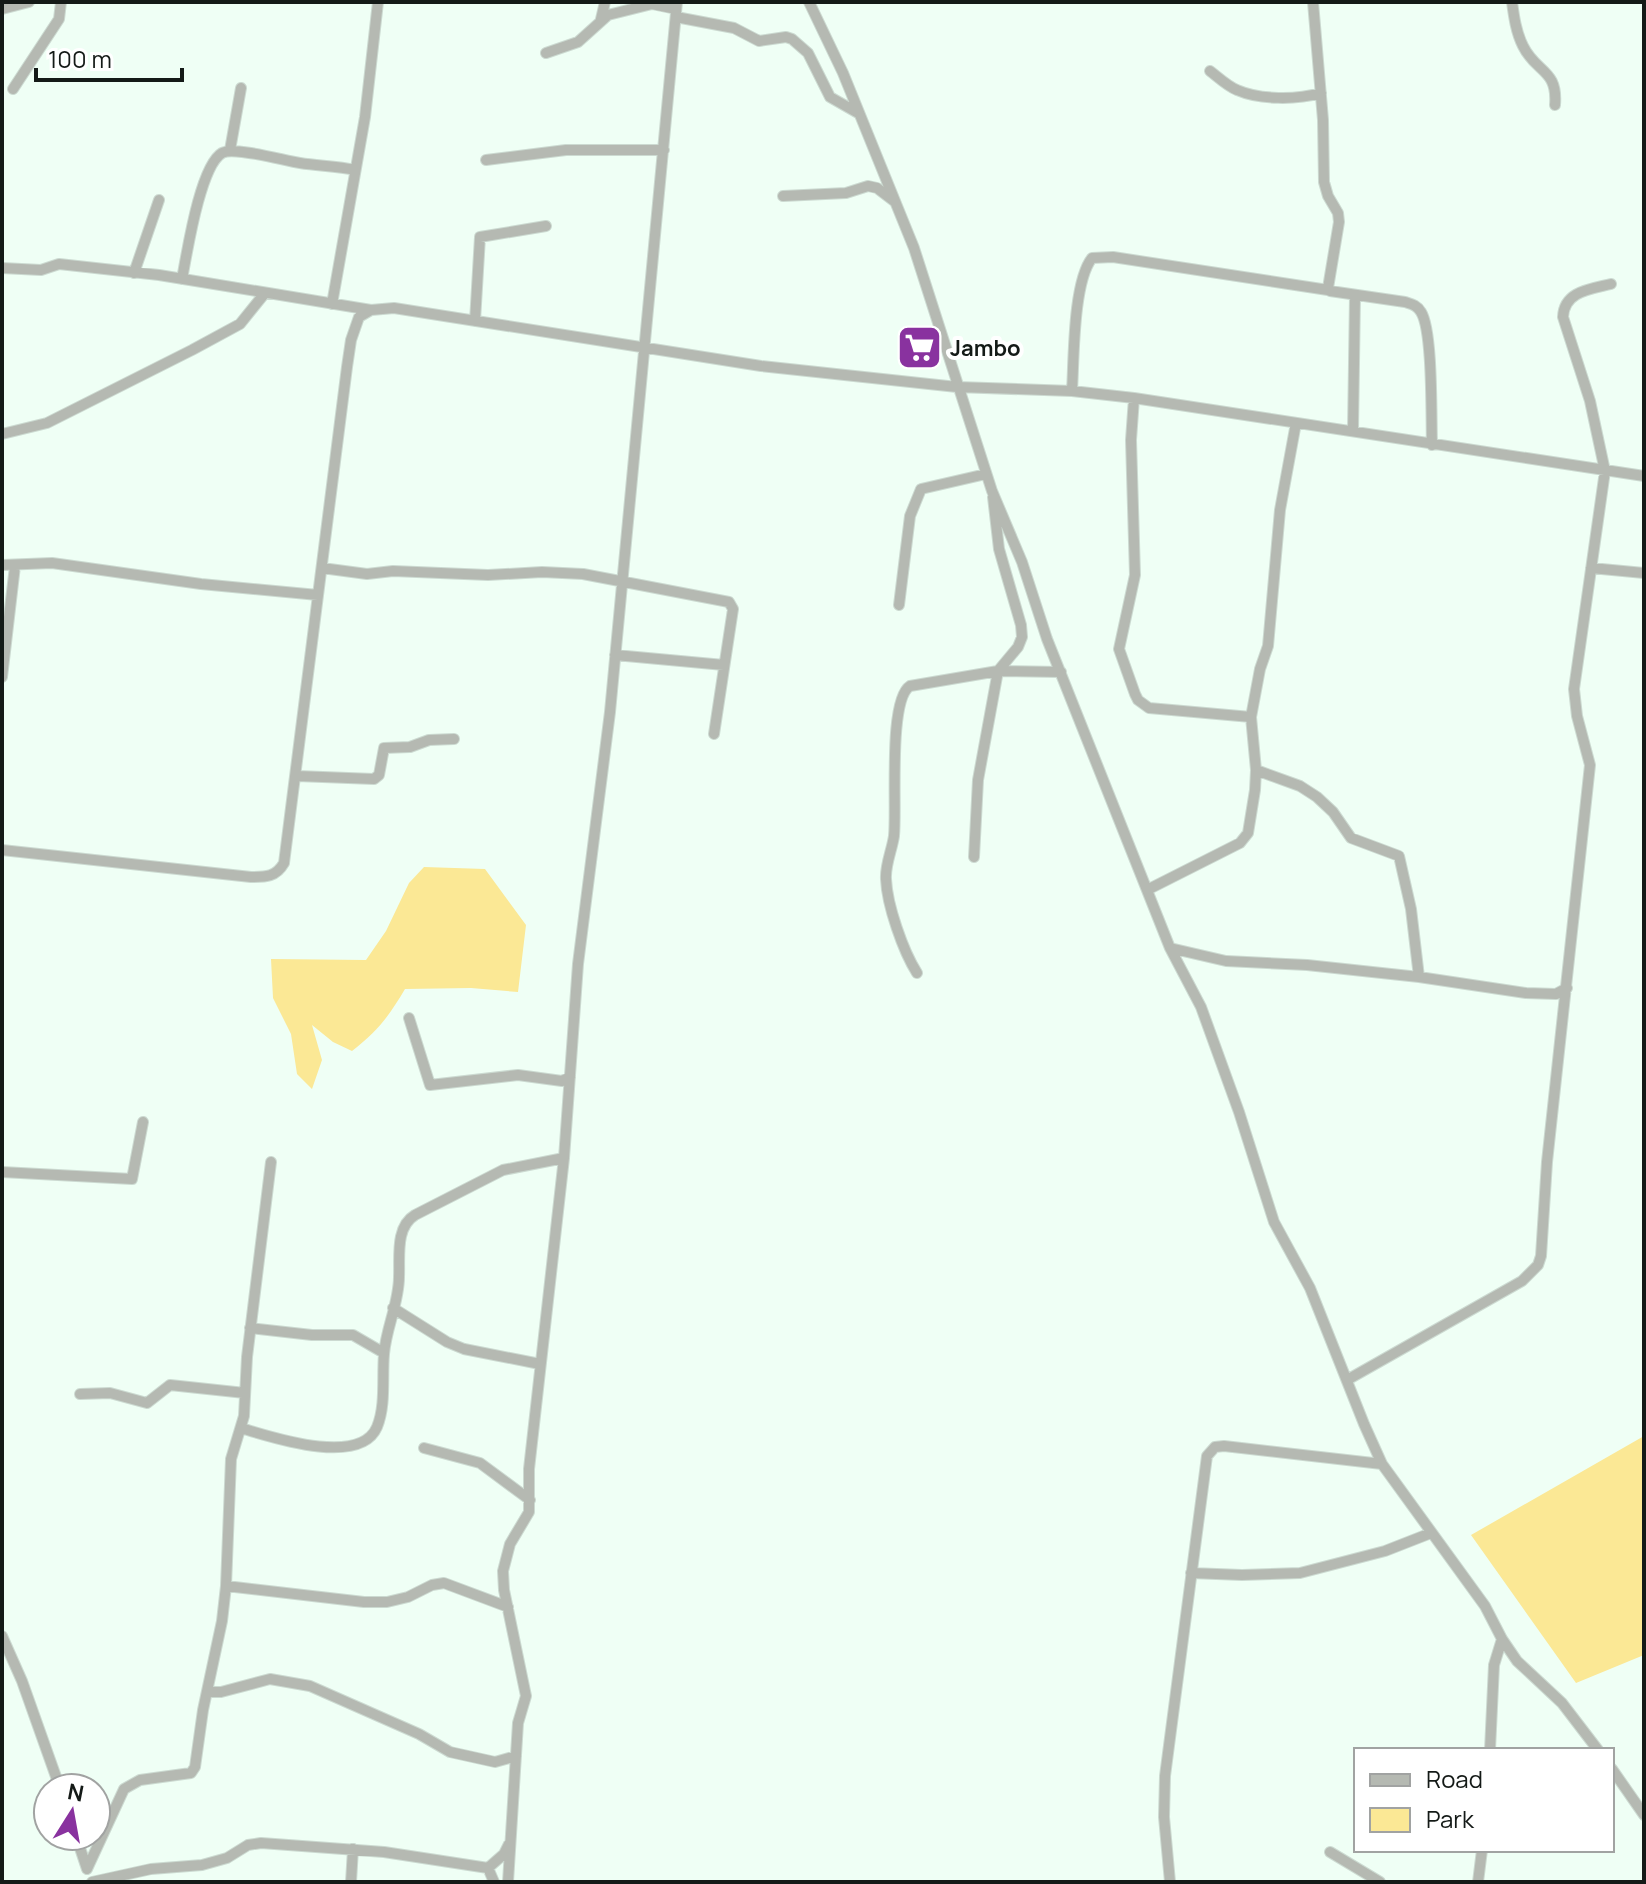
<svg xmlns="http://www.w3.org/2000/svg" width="1646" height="1884" font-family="Manrope,sans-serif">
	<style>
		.green { fill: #fbe895 }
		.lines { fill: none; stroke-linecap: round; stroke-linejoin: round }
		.minor-casing { stroke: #ccdad1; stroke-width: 12 }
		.minor { stroke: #b5b9b2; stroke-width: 10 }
		.labels { text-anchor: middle; stroke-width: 8; stroke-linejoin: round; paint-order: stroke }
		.poi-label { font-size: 22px; font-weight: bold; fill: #141a17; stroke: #fff; text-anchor: start }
	</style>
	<rect width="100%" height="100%" fill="#effff5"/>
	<!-- green -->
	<path class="green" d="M424,867l61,2 41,56 -8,67 -47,-4 -66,1c-16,27 -27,42 -53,62l-19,-9 -21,-17 10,35 -10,29 -15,-15 -6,-40 -18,-36 -2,-39 95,1 20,-29 23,-48z
		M1644,1436v219l-68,28 -105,-148z"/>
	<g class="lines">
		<defs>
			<path id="minor" d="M809,2l34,71 71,175 78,243 30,71 25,77 123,309 31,59 38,105 35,110 36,66 54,136 18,40 103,142 17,33 15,22 45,42 36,47
				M1313,2l10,118 1,62 4,14 10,17 1,9 -11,66 2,3 75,11c6,2 12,3 16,10 12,19 10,105 11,133
				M1512,2c2,15 4,30 11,44 13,27 35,23 32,59
				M2,9l27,-7
				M676,17l58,11 25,13 27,-4 6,2 16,14 22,44 28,16
				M601,19l4,-17
				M546,53l32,-11 30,-27 44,-11 24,5
				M1210,71c8,6 17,15 27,19 23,10 59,10 84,3
				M13,89l46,-70 2,-17
				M230,150l11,-62
				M486,160l80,-10h98
				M783,196l63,-3 22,-7 9,2 17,13
				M2,268l39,2 18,-6 100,11 212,35
				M134,273l25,-73
				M182,279c5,-26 18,-113 40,-126 12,-7 63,8 78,10 19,3 37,3 55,7
				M332,304l33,-187 13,-115
				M475,321l5,-84 66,-11
				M1072,391c2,-32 1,-109 20,-133l21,-1 215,33
				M1134,398l-3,42 4,135 -16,74 16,45 3,6 11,8 102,9
				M1353,431l2,-136
				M2,434l45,-11 145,-73 48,-26 25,-31
				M2,565l50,-2 149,21 117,11
				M322,568l45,6 26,-3 95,4 54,-3 41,2 146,28 4,7 -19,125
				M1591,568l53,5
				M899,605l11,-89 11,-27 65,-15
				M615,655l109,10
				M2,677l13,-111
				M1256,770l44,16 17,11 16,15 18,26 48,18 12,53 8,68
				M297,776l77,3 5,-4 5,-27 26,-1 19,-7 25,-1
				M2,850l249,27c15,0 25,0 33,-14l63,-496 4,-27 8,-23 12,-7 23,-2 367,58 196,21 115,4 62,7 510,78
				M974,857l4,-77 20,-109 20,-24 4,-10 -1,-12 -22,-76 -6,-52
				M1147,890l93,-47 8,-10 7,-43 1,-20 -5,-53 9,-48 8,-23 12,-136 16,-87
				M1170,948l56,13 81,4 112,12 107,16 30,1 11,-6
				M917,973c-14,-22 -30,-68 -31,-94 -1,-14 6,-29 8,-43 3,-29 -6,-136 16,-150l88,-15 63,1
				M409,1018l21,67 88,-10 44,6 8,-4
				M2,1172l130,7 11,-57
				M393,1308l54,34 17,7 76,15
				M250,1328l62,7h41l31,18
				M1347,1380l175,-99 16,-16 3,-9 6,-94 43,-397 -13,-49 -3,-27 31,-218 -15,-70 -27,-84c1,-26 28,-28 48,-33
				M80,1394l30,-1 37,10 23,-18 75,8
				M241,1428c30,9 119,39 136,-1 9,-22 5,-49 7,-73 2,-26 15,-51 15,-77 1,-20 -4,-50 16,-62l88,-45 61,-12
				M424,1448l56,15 50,37
				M1191,1573l51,2 58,-2 85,-22 46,-18
				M226,1586l138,16h23l21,-5 24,-12 12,-2 64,24
				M2,1636l20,45 38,107
				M208,1692h13l49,-13 40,7 109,48 31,18 45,10 21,-6
				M1490,1750l4,-85 8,-26
				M1612,1769l32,46
				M76,1836l11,33
				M1330,1852l50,30
				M488,1868l6,14
				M87,1869l37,-80 16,-9 51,-7 4,-6 8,-57 19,-89 4,-35 5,-127 13,-43 3,-59 24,-195
				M92,1882l59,-13 51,-4 25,-7 21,-13 13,-2 123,9 104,16 16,-14 5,-10
				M351,1882l2,-33
				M508,1882l10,-159 8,-27 -22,-106 -1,-19 7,-27 19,-32v-43l35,-311 14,-194 32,-252 67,-710
				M1170,1882l-6,-65 1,-41 42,-320 8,-9 9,-1 158,18
				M1478,1882l4,-32"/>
		</defs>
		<!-- minor casing -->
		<use href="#minor" class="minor-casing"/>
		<!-- minor -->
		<use href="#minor" class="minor"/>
	</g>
	<!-- icons -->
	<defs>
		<symbol id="supermarket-square" viewBox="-11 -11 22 22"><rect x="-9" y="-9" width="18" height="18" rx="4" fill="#89329f" stroke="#fff"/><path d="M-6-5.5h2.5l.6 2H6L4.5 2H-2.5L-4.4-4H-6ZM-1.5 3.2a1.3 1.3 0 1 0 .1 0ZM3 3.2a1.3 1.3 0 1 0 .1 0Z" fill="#fff"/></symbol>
	</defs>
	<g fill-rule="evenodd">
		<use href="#supermarket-square" x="894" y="322" width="51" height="51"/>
	</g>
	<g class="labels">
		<!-- poi labels -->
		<g class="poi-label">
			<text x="950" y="356">Jambo</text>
		</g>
	</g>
	<!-- border -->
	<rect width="1646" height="1884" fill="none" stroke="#141a17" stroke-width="8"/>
	<!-- legend -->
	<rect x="1354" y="1748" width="260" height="104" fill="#ffffff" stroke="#a1a3a2" stroke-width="2"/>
	<rect x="1370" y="1774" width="40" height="12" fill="#b5b9b2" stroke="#a1a3a2" stroke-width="2"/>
	<text x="1426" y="1788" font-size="24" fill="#141a17">Road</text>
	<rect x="1370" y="1808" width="40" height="24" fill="#fbe895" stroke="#a1a3a2" stroke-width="2"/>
	<text x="1426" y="1828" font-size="24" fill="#141a17">Park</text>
	<!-- north arrow -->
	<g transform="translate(72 1812) rotate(11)"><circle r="38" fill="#ffffff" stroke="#a1a3a2" stroke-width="2"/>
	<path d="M0-6L14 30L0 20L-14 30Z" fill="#89329f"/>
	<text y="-12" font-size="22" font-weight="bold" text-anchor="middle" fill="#141a17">N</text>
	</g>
	<!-- scale -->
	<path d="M36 68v12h146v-12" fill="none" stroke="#141a17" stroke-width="4"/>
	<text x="48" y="68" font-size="24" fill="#141a17" stroke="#ffffff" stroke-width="6" paint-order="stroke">100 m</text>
</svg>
